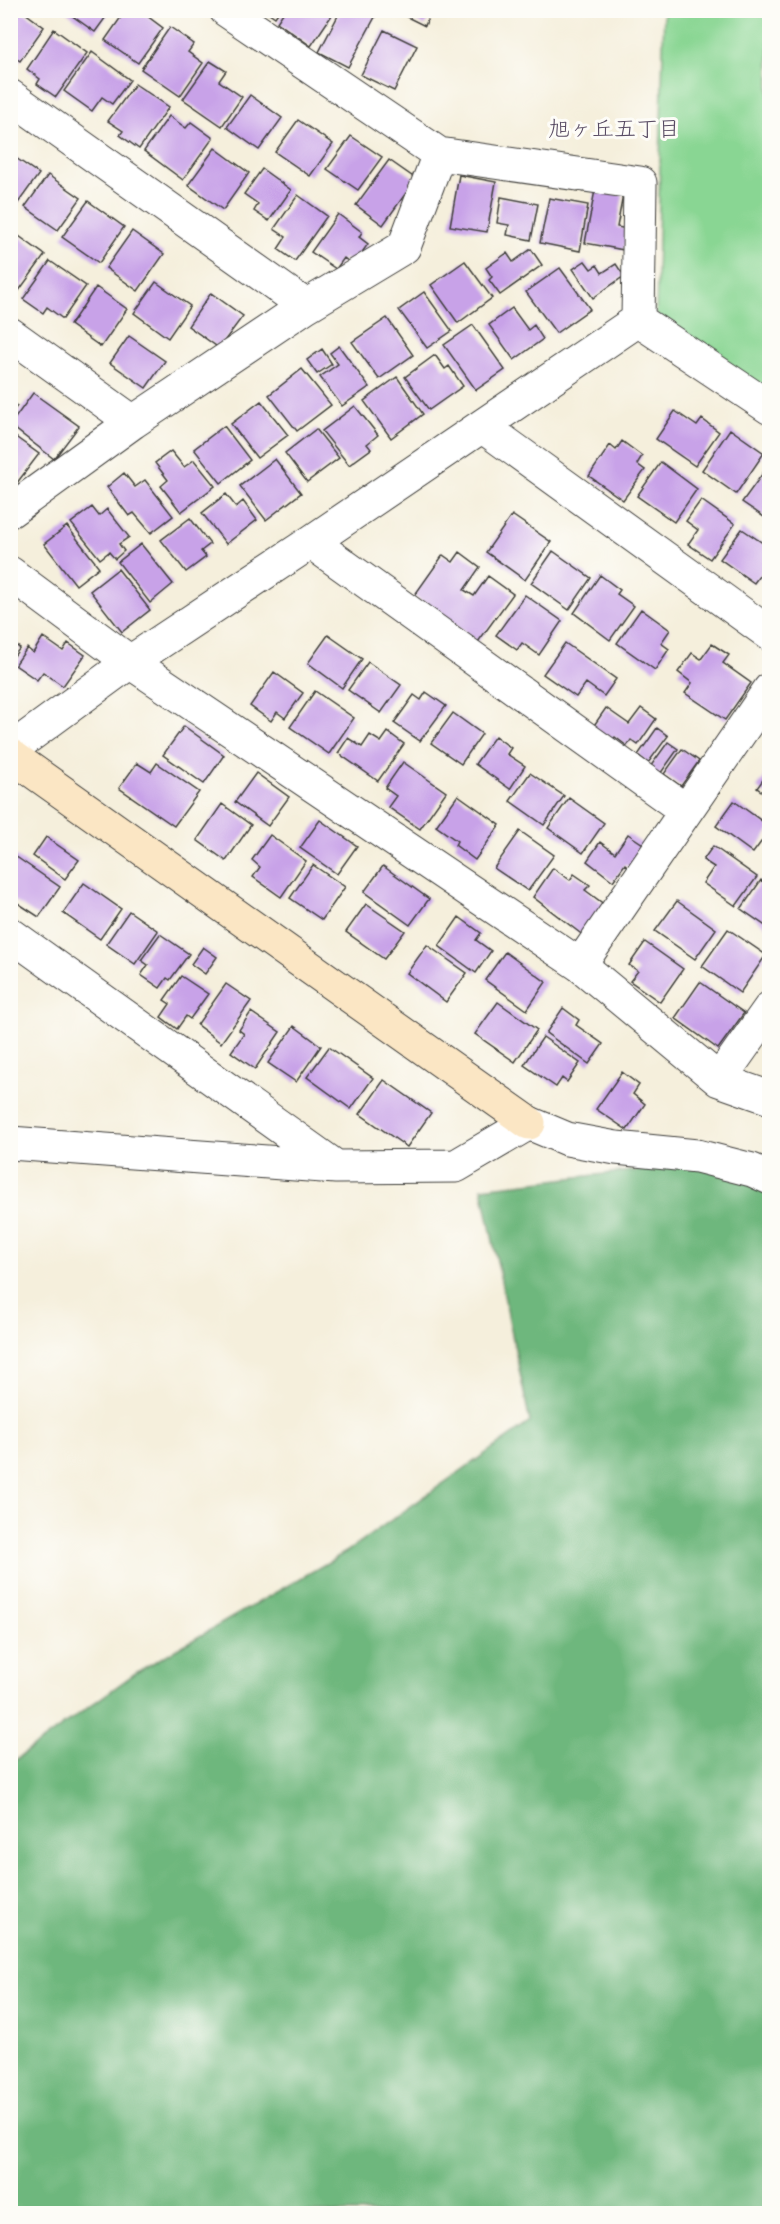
<svg xmlns="http://www.w3.org/2000/svg" width="780" height="2224" font-family="'Gochi Hand','Klee One',sans-serif">
	<style>
		.green { fill: #89d693; stroke: #527958; stroke-width: 1.5 }
		.forest { fill: #6eb77d; stroke: #456a4c; stroke-width: 1.5 }
		.building { fill: #c8a2e8 }
		.lines { fill: none; stroke-linecap: round; stroke-linejoin: round }
		.street-casing { stroke: #3d3c39; stroke-width: 35 }
		.secondary-casing { stroke: #3d3c39; stroke-width: 35 }
		.street { stroke: #fff; stroke-width: 33 }
		.secondary { stroke: #fbe6c4; stroke-width: 33 }
		.labels { text-anchor: middle; stroke-width: 6; stroke-linejoin: round; paint-order: stroke }
		.neighbourhood-label { font-size: 22px; fill: #584b63; stroke: #fdfcf7 }
	</style>
	<rect width="100%" height="100%" fill="#fdfcf7"/>
	<filter id="ink" filterUnits="userSpaceOnUse"><feTurbulence type="fractalNoise" baseFrequency=".0167" numOctaves="2"/><feDisplacementMap in="SourceGraphic" scale="12" xChannelSelector="R" yChannelSelector="G"/><feConvolveMatrix kernelMatrix="1 2 1 2 8 2 1 2 1" color-interpolation-filters="sRGB"/></filter>
	<filter id="wash" filterUnits="userSpaceOnUse"><feTurbulence type="fractalNoise" baseFrequency=".008" numOctaves="4" result="noise"/><feDisplacementMap in="SourceGraphic" scale="24" xChannelSelector="R" yChannelSelector="G"/><feGaussianBlur stdDeviation="1.35" result="paint"/><feColorMatrix in="noise" values="0 0 0 0 0 0 0 0 0 0 0 0 0 0 0 0 0 1.4 0 .05"/><feComposite in="paint" operator="in"/></filter>
	<g filter="url(#wash)">
		<rect width="100%" height="100%" fill="#f5efdc"/>
		<!-- green -->
		<path class="green" d="M664,11h105v384l-113,-80z"/>
		<!-- forest -->
		<path class="forest" d="M769,1155v1058h-758l-1,-449 127,-92 209,-120 184,-130 -48,-234z"/>
		<g id="blocks">
			<!-- building -->
			<path class="building" d="M10,10h11l23,17 -24,34 -10,-7z
				M64,10h47l-16,22z
				M126,10h13l24,18 -25,35 -33,-23z
				M265,10h15l-5,7z
				M285,10h47l2,2 -23,34 -34,-24z
				M341,10h22l12,7 -27,50 -29,-15z
				M393,10h38l-6,16z
				M170,27l24,17 -6,8 15,11 -23,33 -39,-27z
				M54,29l33,24 -31,44 -19,-13 3,-5 -13,-10z
				M384,30l33,16 -23,45 -33,-16z
				M92,52l38,28 -18,24 -10,-7 -10,14 -28,-20z
				M210,61l16,10 -7,10 23,16 -20,29 -39,-27z
				M135,84l34,23 -30,42 -19,-14 3,-4 -15,-10z
				M250,95l32,23 -23,32 -32,-23z
				M169,116l17,12 5,-6 22,16 -30,42 -39,-29z
				M298,120l35,24 -23,32 -35,-24z
				M351,136l31,21 -24,33 -31,-21z
				M215,148l34,25 -26,37 -35,-25z
				M10,154l29,20 -26,36 -3,-2z
				M389,160l27,19 -33,46 -27,-20z
				M262,169l29,21 -22,31 -15,-10 4,-7 -14,-10z
				M48,175l33,23 -23,32 -33,-23z
				M459,175l37,7 -9,50 -37,-6z
				M595,190l28,5 -6,32 10,2 -3,21 -39,-7z
				M298,195l29,21 -32,45 -17,-12 8,-12 -12,-8z
				M501,197l37,7 -7,36 -24,-5 2,-10 -12,-2z
				M549,198l39,7 -8,46 -40,-8z
				M88,201l36,26 -25,36 -37,-26z
				M338,214l24,18 -3,5 9,7 -15,21 -9,-7 -8,11 -25,-17z
				M12,231l33,24 -35,48v-70z
				M132,231l32,23 -26,37 -32,-23z
				M531,249l11,16 -42,30 -11,-15 3,-3 -6,-9 21,-15 6,9z
				M50,261l36,25 -23,33 -16,-12 -4,6 -20,-14z
				M465,261l27,37 -34,25 -27,-38z
				M585,261l6,8 6,-4 5,8 14,-9 8,12 -31,22 -20,-29z
				M560,268l30,41 -34,24 -30,-41z
				M156,282l34,24 -22,32 -34,-25z
				M96,287l31,22 -26,38 -31,-22z
				M424,292l28,39 -25,17 -28,-38z
				M211,293l32,23 -24,32 -31,-22z
				M512,308l16,22 6,-5 9,14 -29,21 -25,-35z
				M387,318l26,37 -34,24 -27,-37z
				M473,325l32,45 -29,20 -32,-45z
				M129,336l36,25 -19,27 -36,-25z
				M339,346l30,41 -27,19 -22,-29 18,-13 -8,-11z
				M322,349l10,15 -15,10 -10,-14z
				M435,355l10,14 4,-3 14,20 -34,24 -24,-33z
				M302,369l29,36 -34,26 -28,-36z
				M397,377l26,37 -32,24 -27,-37z
				M33,393l46,33 -25,33 -44,-34z
				M261,401l27,34 -31,23 -26,-34z
				M10,402l7,4 -7,9z
				M355,406l23,29 -11,9 4,5 -22,16 -27,-34z
				M675,411l22,15 5,-7 17,13 -24,34 -39,-27z
				M224,426l26,34 -29,23 -27,-34z
				M316,429l23,29 -32,24 -22,-29z
				M730,429l34,24 -28,41 -34,-24z
				M10,433l29,21 -29,38z
				M622,441l20,15 -5,8 8,6 -22,30 -34,-24 21,-31 6,5z
				M171,451l13,16 10,-7 21,26 -34,26 -20,-26 7,-6 -13,-17z
				M275,459l26,34 -35,27 -26,-34z
				M661,462l36,27 -23,33 -37,-26z
				M124,473l11,14 10,-7 28,36 -22,17 -17,-20 -5,3 -22,-29z
				M763,473l7,5v43l-28,-19z
				M226,494l10,13 7,-6 14,19 -31,24 -24,-31z
				M701,500l34,24 -25,35 -22,-15 10,-14 -12,-9z
				M92,507l7,9 8,-7 22,28 -10,7 5,7 -9,8 -6,-7 -9,7 -29,-36z
				M512,515l39,27 -26,38 -39,-28z
				M190,518l20,26 -9,7 5,6 -20,15 -25,-32z
				M67,526l32,41 -23,18 -32,-41z
				M742,529l28,19v13l-16,22 -34,-24z
				M141,544l32,40 -23,19 -32,-41z
				M553,551l38,27 -22,32 -38,-27z
				M460,552l20,15 -16,23 10,6 14,-20 25,18 -35,48 -64,-46 29,-41 10,7z
				M118,569l32,41 -28,22 -32,-41z
				M600,575l20,15 -3,4 17,12 -24,34 -36,-27z
				M525,595l37,26 -23,34 -17,-12 -5,7 -21,-15z
				M641,609l29,21 -9,13 8,6 -14,21 -38,-27z
				M328,635l34,24 -20,29 -34,-25z
				M43,637l20,14 5,-8 17,12 -22,31 -20,-14 -6,8 -22,-15 12,-17 6,5z
				M10,642l10,6 -10,13z
				M565,643l51,36 -12,17 -18,-13 -10,14 -33,-23z
				M712,644l17,11 -6,8 28,20 -26,37 -40,-27 7,-10 -14,-11 14,-19 9,6z
				M368,662l33,23 -20,28 -33,-23z
				M274,672l29,21 -18,25 -8,-6 -6,9 -21,-15z
				M315,691l39,27 -25,36 -39,-27z
				M426,692l20,14 -26,35 -26,-18 20,-28 7,5z
				M606,708l23,16 12,-16 15,11 -18,26 -7,-5 -4,6 -12,-9 -6,7 -19,-13z
				M453,713l29,21 -21,30 -30,-21z
				M184,726l40,29 -20,29 -41,-29z
				M657,728l11,8 -20,27 -10,-8z
				M388,732l16,12 -26,37 -40,-28 10,-15 14,9 8,-12 11,7z
				M495,736l16,12 -4,6 18,12 -15,23 -35,-25z
				M668,742l10,7 -23,32 -10,-7z
				M682,749l17,12 -18,25 -17,-12z
				M403,762l43,30 -26,37 -32,-22 8,-11 -11,-8z
				M137,763l14,9 6,-9 42,29 -25,34 -55,-38z
				M770,770v27l-13,-9z
				M256,773l33,24 -21,29 -33,-24z
				M530,773l34,23 -20,29 -34,-24z
				M458,795l42,30 -25,35 -20,-15 2,-4 -21,-15z
				M569,798l35,25 -21,30 -35,-25z
				M734,801l36,26v3l-17,23 -37,-27z
				M222,804l29,21 -25,36 -29,-21z
				M320,820l37,26 -20,28 -37,-26z
				M520,831l34,24 -26,36 -34,-23z
				M628,834l18,12 -16,22 -5,-4 -12,17 -26,-20 13,-19 15,11z
				M270,835l36,26 -25,36 -28,-20 7,-10 -8,-7z
				M46,837l33,23 -14,19 -32,-23z
				M713,846l44,31 -21,29 -33,-23 11,-16 -11,-7z
				M12,854l48,33 -21,30 -29,-19z
				M313,865l32,22 -23,33 -32,-22z
				M383,866l46,33 -19,26 -46,-33z
				M553,868l17,12 4,-6 16,11 -5,5 20,15 -21,31 -51,-39z
				M761,880l9,7v42l-29,-20z
				M84,883l37,26 -21,30 -37,-26z
				M677,901l39,28 -21,30 -40,-28z
				M366,904l39,27 -21,28 -38,-27z
				M129,911l29,20 -23,33 -29,-20z
				M459,917l22,16 -5,7 15,11 -15,22 -37,-27z
				M728,929l38,26 -26,38 -38,-27z
				M160,934l29,20 -19,26 -3,-2 -7,10 -19,-13 7,-10 -7,-5z
				M645,942l38,27 -23,33 -30,-21 8,-10 -9,-6z
				M427,945l40,28 -21,29 -39,-29z
				M203,947l14,10 -12,17 -14,-10z
				M505,952l41,30 -19,28 -42,-30z
				M181,976l27,18 -18,25 -4,-3 -9,13 -16,-12 9,-13 -6,-4z
				M700,982l44,31 -26,36 -43,-31z
				M226,984l25,17 -30,42 -24,-18z
				M498,1002l39,28 -22,32 -40,-28z
				M563,1008l16,12 -3,5 27,19 -14,20 -43,-31z
				M251,1012l29,20 -25,37 -24,-17 13,-18 -5,-4z
				M294,1026l27,20 -25,36 -28,-19z
				M543,1037l37,26 -13,19 -5,-4 -6,9 -32,-22z
				M329,1047l44,31 -22,31 -44,-32z
				M622,1072l17,13 -6,9 12,10 -18,26 -31,-21z
				M384,1080l47,33 -24,34 -47,-33z"/>
		</g>
	</g>
	<g filter="url(#ink)">
		<use href="#blocks" fill-opacity="0" stroke="#3d3c39" stroke-width="1.5"/>
		<g class="lines">
			<defs>
				<path id="street" d="M226,10l213,144 201,29 -2,137
					M10,96l296,210
					M638,320l132,88
					M10,334l123,88
					M482,426l288,208
					M10,511l123,-89 173,-116 98,-59 35,-93
					M311,542l374,268
					M10,573l120,89 450,303 139,115 51,18
					M10,750l120,-88 181,-120 327,-222
					M10,934l326,233
					M580,965l190,-276
					M719,1080l51,-72
					M10,1143l326,24 120,-1 73,-43 38,16 49,9 81,8 55,14 18,8"/>
				<path id="secondary" d="M10,755l519,368"/>
			</defs>
			<!-- street casing -->
			<use href="#street" class="street-casing"/>
			<!-- secondary casing -->
			<use href="#secondary" class="secondary-casing"/>
			<!-- street -->
			<use href="#street" class="street"/>
			<!-- secondary -->
			<use href="#secondary" class="secondary"/>
		</g>
	</g>
	<g class="labels">
		<!-- neighbourhood labels -->
		<g class="neighbourhood-label">
			<text x="614" y="136">旭ヶ丘五丁目</text>
		</g>
	</g>
	<!-- margin -->
	<rect width="780" height="2224" fill="none" stroke="#fdfcf7" stroke-width="36"/>
</svg>
